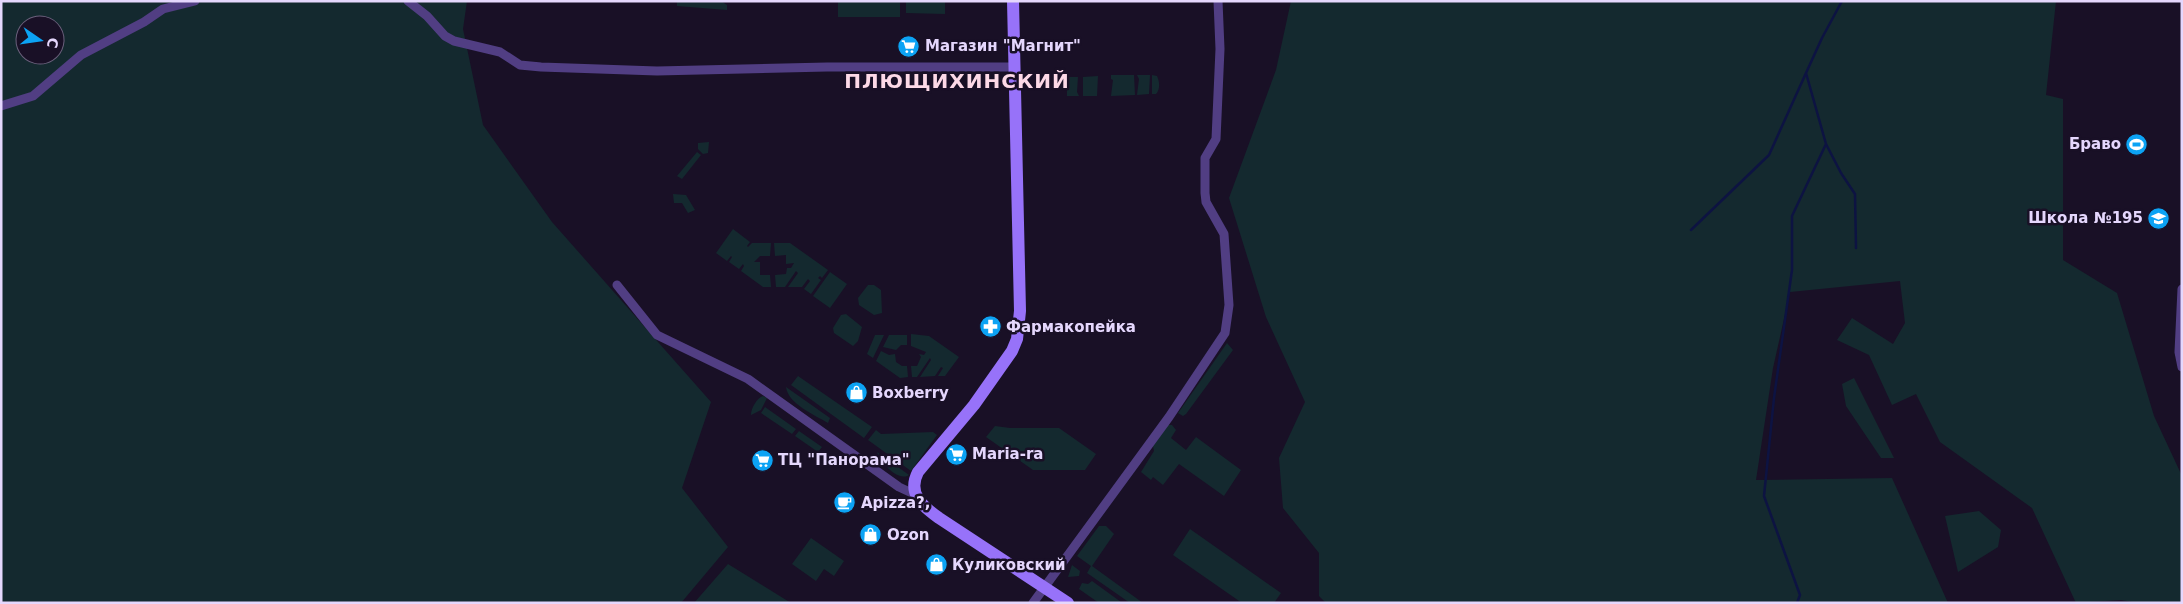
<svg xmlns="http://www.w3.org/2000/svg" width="2183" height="604" font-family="'DejaVu Sans',sans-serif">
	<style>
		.green { fill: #14292f; fill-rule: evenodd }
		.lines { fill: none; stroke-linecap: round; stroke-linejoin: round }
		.stream { stroke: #0d1342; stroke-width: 2.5 }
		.street { stroke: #513e83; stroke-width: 9 }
		.secondary { stroke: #9772f9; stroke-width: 12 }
		.labels { text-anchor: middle; stroke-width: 5; stroke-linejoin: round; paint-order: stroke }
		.poi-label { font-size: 15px; font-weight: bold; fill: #e5d7fd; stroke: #191026; text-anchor: start }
		.district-label { font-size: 20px; font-weight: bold; letter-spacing: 1px; fill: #fdd9e7; stroke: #191026 }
	</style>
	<rect width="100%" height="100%" fill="#191026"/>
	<!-- green -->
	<path class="green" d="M1,1h466l-4,28 20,96 69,97 159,180 -29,86 46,59 -47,56h-680zM25,25h30v30h-30z
		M677,1h44l6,4v5l-50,-4z
		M838,1h62v16h-62z
		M906,1h39v13l-39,-1z
		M1291,1h765l-10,94 17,4v161l54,33 37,123 28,60v127h-44l-17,-3 -45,3 -44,-95 -92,-66 -24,-48 -24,11 -23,-50 -32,-15 15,-22 41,26 12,-21 -5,-42 -110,11 -17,76 -17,112 136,-2 56,125h-622l-7,-7v-43l-36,-45 -4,-50 26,-56 -39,-85 -37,-119 47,-128z
		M1111,75h23l1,20 -24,1 2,-16 -2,-1z
		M1137,75h13l-1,19 -12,1 2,-16z
		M1152,75l5,1c3,6 3,14 -1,18h-4z
		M1098,76l-1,20h-14v-19z
		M1067,77h11l-1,15 2,4h-12z
		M709,142l-1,11 -5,1 -5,-5v-6z
		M697,152l4,3 -19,24 -5,-3z
		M673,194l13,1 9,15 -7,3 -6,-10h-8z
		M733,229l17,13 -3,4 1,1 4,-4h19l-1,13h-10l-6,6h6v13h10l1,12h-8l-22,-16 3,-5 -1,-2 -4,5 -10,-7 3,-5 -1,-1 -4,5 -11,-8z
		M774,243h16l38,27 -6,8 -2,-2 -2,2 3,2 -10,14 -7,-5 6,-8 -2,-2 -6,8h-14l10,-14 -2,-2 -11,16h-9l-1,-12 11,-1 1,-6h4l3,-5 -8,1v-9l-11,1z
		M830,272l17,12 -17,24 -17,-12z
		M868,285h6l7,5 1,23 -8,2 -15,-10 -1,-7z
		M846,314l16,13 -4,14 -5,5 -19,-13 -1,-5 8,-13z
		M911,334l18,2 30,21 -14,19h-7l5,-8 -2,-1 -6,9 -15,1 11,-17 -1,-2 -13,19h-5l-1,-11h6l4,-9 -2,-3 5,1 2,-3 -15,-6z
		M875,335h9l-11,23 -6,-4z
		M889,335h18v10h-6l-5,5 -13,-3z
		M1227,343l6,7 -47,64 -3,2 -5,-3z
		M881,351l8,4 6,-1 1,8 6,4h5l1,11 -8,1 -24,-17z
		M798,376l74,51 -8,11 -73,-53z
		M1854,378l40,80h-13l-35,-52 -4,-22z
		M786,387l44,31 -2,5c-13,-8 -40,-19 -42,-36z
		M763,396l4,2 -6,12 -10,5c0,-7 6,-17 12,-19z
		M765,407l31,22 -4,5 -31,-21z
		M1168,425h4l4,5 -5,8 15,12 10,-13 45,33 -17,26 -45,-32 -16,21 -10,-8 -2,3 -10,-8 13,-21 -1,-5z
		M995,426l15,2h49l37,26 -11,16h-52l-47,-33z
		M876,430l5,4 52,-2 4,3 -26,36 -43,-31z
		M799,431l23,16 -4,5 -23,-16z
		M877,452l32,23c-11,7 -28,-12 -32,-23z
		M1979,511l22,19 -3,17 -40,25 -13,-56z
		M1099,526h7l8,8 -22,32 51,37h-13l-43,-30 4,-7 -14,-10z
		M1190,529l91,64 -7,10h-32l-69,-48z
		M811,538l33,23 -10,15 -10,-7 -8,12 -24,-17z
		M728,564l63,39h-97z
		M1072,565l8,6 -1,5 -11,1z
		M1092,581l29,21 -22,1 -20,-14 3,-6 6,1z"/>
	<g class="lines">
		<!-- stream -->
		<path class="stream" d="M1842,1l-20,37 -16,35 20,71 15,29 14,21 1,54
			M1691,230l78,-75 37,-82
			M1797,603l3,-8 -36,-99 10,-98 18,-128v-54l34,-72"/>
		<!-- street -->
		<path class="street" d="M408,1l19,15 18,20 9,5 46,11 20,13 21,2 116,4 170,-4h187
			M1,106l32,-10 48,-41 63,-33 19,-13 32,-8
			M617,285l40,50 91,44 151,108 15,7
			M2182,289l-3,63 3,15
			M1033,603l136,-186 56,-84 4,-28 -5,-71 -18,-32 -1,-9v-35l11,-19 4,-90 -2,-48"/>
		<!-- secondary -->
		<path class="secondary" d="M1013,1l7,310 -3,28 -5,12 -38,54 -56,67c-11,21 4,34 21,46l129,85"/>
	</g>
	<!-- icons -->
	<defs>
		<symbol id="supermarket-disc" viewBox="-11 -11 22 22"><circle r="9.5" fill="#0ca3f4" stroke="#191026"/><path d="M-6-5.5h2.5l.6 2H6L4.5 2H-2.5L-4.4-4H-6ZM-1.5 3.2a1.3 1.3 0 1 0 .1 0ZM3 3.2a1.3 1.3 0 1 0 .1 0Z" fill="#fff"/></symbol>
		<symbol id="stadium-disc" viewBox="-11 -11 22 22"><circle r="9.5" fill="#0ca3f4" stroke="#191026"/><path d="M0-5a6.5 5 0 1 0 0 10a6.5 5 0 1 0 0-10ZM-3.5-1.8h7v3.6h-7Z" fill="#fff"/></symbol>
		<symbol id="school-disc" viewBox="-11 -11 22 22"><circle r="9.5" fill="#0ca3f4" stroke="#191026"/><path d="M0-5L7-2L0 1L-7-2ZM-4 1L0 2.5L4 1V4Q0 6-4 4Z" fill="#fff"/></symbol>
		<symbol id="pharmacy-disc" viewBox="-11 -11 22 22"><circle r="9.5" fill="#0ca3f4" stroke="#191026"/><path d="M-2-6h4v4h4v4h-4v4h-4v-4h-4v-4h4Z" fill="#fff"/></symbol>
		<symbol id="shop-disc" viewBox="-11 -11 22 22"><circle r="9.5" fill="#0ca3f4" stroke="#191026"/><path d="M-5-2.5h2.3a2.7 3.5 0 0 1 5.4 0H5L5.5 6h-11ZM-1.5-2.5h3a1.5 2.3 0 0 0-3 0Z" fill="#fff"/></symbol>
		<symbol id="cafe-disc" viewBox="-11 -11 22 22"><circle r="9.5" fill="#0ca3f4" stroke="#191026"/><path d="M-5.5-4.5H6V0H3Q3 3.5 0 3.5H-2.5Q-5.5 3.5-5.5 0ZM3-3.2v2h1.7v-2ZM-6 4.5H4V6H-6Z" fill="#fff"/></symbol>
	</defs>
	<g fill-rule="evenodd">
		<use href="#supermarket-disc" x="896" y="34" width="25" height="25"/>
		<use href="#stadium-disc" x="2124" y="132" width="25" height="25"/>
		<use href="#school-disc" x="2146" y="206" width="25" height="25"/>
		<use href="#pharmacy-disc" x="978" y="314" width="25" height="25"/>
		<use href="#shop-disc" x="844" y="380" width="25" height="25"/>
		<use href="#supermarket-disc" x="944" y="442" width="25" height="25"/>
		<use href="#supermarket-disc" x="750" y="448" width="25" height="25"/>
		<use href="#cafe-disc" x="832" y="490" width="25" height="25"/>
		<use href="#shop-disc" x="858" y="522" width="25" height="25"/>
		<use href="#shop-disc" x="924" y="552" width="25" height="25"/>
	</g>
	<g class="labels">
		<!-- poi labels -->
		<g class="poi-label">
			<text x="925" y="51">Магазин "Магнит"</text>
			<text x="2121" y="149" text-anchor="end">Браво</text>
			<text x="2143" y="223" text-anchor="end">Школа №195</text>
			<text x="1006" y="332">Фармакопейка</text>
			<text x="872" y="398">Boxberry</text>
			<text x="972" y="459">Maria-ra</text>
			<text x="778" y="465">ТЦ "Панорама"</text>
			<text x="861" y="508">Apizza?,</text>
			<text x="887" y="540">Ozon</text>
			<text x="952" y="570">Куликовский</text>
		</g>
		<!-- district labels -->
		<g class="district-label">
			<text x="957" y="88">ПЛЮЩИХИНСКИЙ</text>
		</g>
	</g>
	<!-- border -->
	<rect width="2183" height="604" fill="none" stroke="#e5d7fd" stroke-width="5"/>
	<!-- north arrow -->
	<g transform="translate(40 40) rotate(103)"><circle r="24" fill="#191026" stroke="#6b607c"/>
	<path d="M0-4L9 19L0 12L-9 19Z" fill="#0ca3f4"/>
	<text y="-8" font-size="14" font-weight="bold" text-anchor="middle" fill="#e5d7fd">С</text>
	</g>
</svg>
